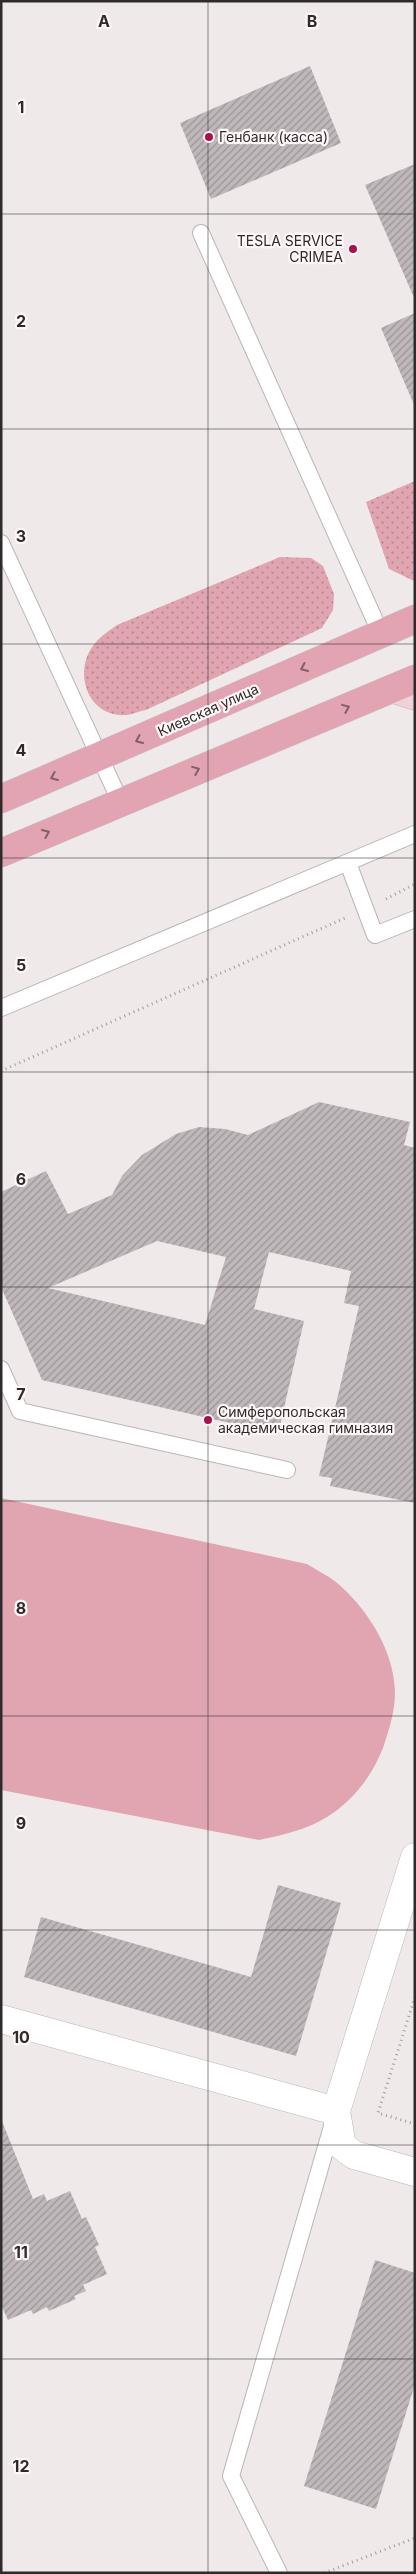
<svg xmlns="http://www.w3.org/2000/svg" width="416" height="2574" font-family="Inter,sans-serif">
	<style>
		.grass { fill: url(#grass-dots) }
		.pitch { fill: #e0a5b1 }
		.building { fill: url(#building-hatch); fill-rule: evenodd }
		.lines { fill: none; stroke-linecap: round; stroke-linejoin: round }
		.service-casing { stroke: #bcb4b5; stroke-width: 18 }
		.tertiary-casing { stroke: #bcb4b5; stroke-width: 29 }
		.secondary-casing { stroke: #bcb4b5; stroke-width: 29 }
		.primary-casing { stroke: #c9c8c8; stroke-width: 29 }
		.path { stroke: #a29d9e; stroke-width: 3; stroke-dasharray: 1 4; stroke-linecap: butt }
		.service { stroke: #fff; stroke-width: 16 }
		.tertiary { stroke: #fff; stroke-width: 28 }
		.secondary { stroke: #f0d1d9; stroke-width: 28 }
		.primary { stroke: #e2a3b3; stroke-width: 28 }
		.oneway { stroke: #7f6169 }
		.grid { fill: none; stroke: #2e2b2c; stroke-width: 1; stroke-opacity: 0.55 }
		.poi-dot { fill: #a6124e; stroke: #fef6f7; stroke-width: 2 }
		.labels { text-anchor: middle; stroke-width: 4.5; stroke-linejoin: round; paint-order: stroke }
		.poi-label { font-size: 14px; fill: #2e2b2c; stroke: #fef6f7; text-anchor: start }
		.street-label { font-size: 14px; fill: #2e2b2c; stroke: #fef6f7 }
		.grid-label { font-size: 16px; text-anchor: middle; font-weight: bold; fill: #2e2b2c; stroke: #fef6f7; stroke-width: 4.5; stroke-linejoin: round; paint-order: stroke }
	</style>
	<defs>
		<pattern id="grass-dots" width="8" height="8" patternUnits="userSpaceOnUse" patternTransform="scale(1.25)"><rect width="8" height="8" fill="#e0a5b1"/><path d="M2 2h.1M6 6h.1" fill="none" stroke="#b68790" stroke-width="1.8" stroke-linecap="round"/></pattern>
		<pattern id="building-hatch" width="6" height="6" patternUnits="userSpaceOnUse" patternTransform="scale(1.25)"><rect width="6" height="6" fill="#bfb7b9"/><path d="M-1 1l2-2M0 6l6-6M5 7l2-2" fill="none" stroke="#9c9597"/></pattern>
	</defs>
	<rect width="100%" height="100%" fill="#f0e9ea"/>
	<!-- grass -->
	<path class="grass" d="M415,481v100h-1l-25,-12 -23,-67z
		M280,557l31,1 12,8 11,28 -1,16 -11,18 -176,82c-6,1 -13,4 -19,5 -40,3 -56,-45 -31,-73 5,-6 14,-12 21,-17z"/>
	<!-- pitch -->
	<path class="pitch" d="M1,1498l306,66c9,6 20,11 29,18 31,26 58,68 59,110 0,20 -6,38 -12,56 -11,28 -30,53 -56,69 -21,13 -45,18 -68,23l-258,-50z"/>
	<!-- building -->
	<path class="building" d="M310,66l31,77 -130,56 -31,-76z
		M415,164v136l-50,-115z
		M415,313v94l-34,-79z
		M319,1102l91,20 -6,23 11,3v355l-85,-17 2,-8 -13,-2 40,-170 -15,-3 7,-32 -82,-19 -15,57 50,12 -26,113 -236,-54 -41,-93v-95l45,-21 22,43 44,-19 10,-19 20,-21 34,-21 23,-7 26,2 23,6zM157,1241l69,16 -21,68 -157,-37z
		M278,1885l63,18 -45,153 -272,-79 17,-60 210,60z
		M2,2121l31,78 11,-5 3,7 23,-10 12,28 4,-2 13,28 -4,2 12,27 -24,11 3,6 -12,5 2,3 -27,12 -2,-4 -14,7 -2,-4 -23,10 -7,-15z
		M375,2260l40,13v111l-39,125 -72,-23z"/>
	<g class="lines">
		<defs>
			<path id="service" d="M201,233l180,401
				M1,543l119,258
				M348,863l27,72 40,-16
				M1,1008l414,-174
				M1,1369l19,42 267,59
				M279,2573l-48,-97 102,-353"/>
			<path id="tertiary" d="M415,1857l-79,254 6,35 12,9 61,17
				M1,2019l335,92"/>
			<path id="secondary" d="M393,689l22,7"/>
			<path id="primary" d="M1,799l414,-180
				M1,853l414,-174"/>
		</defs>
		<!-- service casing -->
		<use href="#service" class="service-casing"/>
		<!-- tertiary casing -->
		<use href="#tertiary" class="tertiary-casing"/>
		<!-- secondary casing -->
		<use href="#secondary" class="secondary-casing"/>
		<!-- primary casing -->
		<use href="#primary" class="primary-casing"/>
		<!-- path -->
		<path class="path" d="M386,899l29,-15
			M1,1071l344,-153
			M415,1997l-37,116 37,11
			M324,2573l91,-35"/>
		<!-- service -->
		<use href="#service" class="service"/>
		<!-- tertiary -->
		<use href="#tertiary" class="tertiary"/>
		<!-- secondary -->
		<use href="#secondary" class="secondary"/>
		<!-- primary -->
		<use href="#primary" class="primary"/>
	</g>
	<!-- one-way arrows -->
	<defs><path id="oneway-chevron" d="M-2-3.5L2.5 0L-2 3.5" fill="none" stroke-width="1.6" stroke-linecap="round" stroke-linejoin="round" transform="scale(1.25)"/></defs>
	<g class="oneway">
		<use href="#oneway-chevron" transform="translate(304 668) rotate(156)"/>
		<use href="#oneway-chevron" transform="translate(346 708) rotate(-22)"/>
		<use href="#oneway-chevron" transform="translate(139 740) rotate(156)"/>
		<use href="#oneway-chevron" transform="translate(196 770) rotate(-22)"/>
		<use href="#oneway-chevron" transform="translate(54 777) rotate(157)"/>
		<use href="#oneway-chevron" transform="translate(46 833) rotate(-23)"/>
	</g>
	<!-- grid -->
	<path class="grid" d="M208,1v2572M1,214h414M1,429h414M1,644h414M1,858h414M1,1072h414M1,1287h414M1,1501h414M1,1716h414M1,1930h414M1,2145h414M1,2359h414"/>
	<!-- markers -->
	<g class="poi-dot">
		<circle cx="209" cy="137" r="5"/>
		<circle cx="353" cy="249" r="5"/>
		<circle cx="208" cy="1420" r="5"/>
	</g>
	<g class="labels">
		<!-- poi labels -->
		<g class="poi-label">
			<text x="219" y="142">Генбанк (касса)</text>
			<text x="343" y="246" text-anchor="end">TESLA SERVICE<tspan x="343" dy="16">CRIMEA</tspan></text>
			<text x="218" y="1417">Симферопольская<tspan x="218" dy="16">академическая гимназия</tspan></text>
		</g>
		<!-- street labels -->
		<g class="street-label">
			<text transform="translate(208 710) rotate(-24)" y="5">Киевская улица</text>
		</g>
	</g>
	<g class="grid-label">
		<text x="104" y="27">A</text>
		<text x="312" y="27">B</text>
		<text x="21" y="113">1</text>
		<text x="21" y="327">2</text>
		<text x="21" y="542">3</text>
		<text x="21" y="756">4</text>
		<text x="21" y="971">5</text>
		<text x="21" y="1185">6</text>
		<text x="21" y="1400">7</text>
		<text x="21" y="1614">8</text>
		<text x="21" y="1829">9</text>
		<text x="21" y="2043">10</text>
		<text x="21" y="2258">11</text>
		<text x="21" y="2472">12</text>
	</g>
	<!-- border -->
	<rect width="416" height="2574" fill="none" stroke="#2e2b2c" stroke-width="5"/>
</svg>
